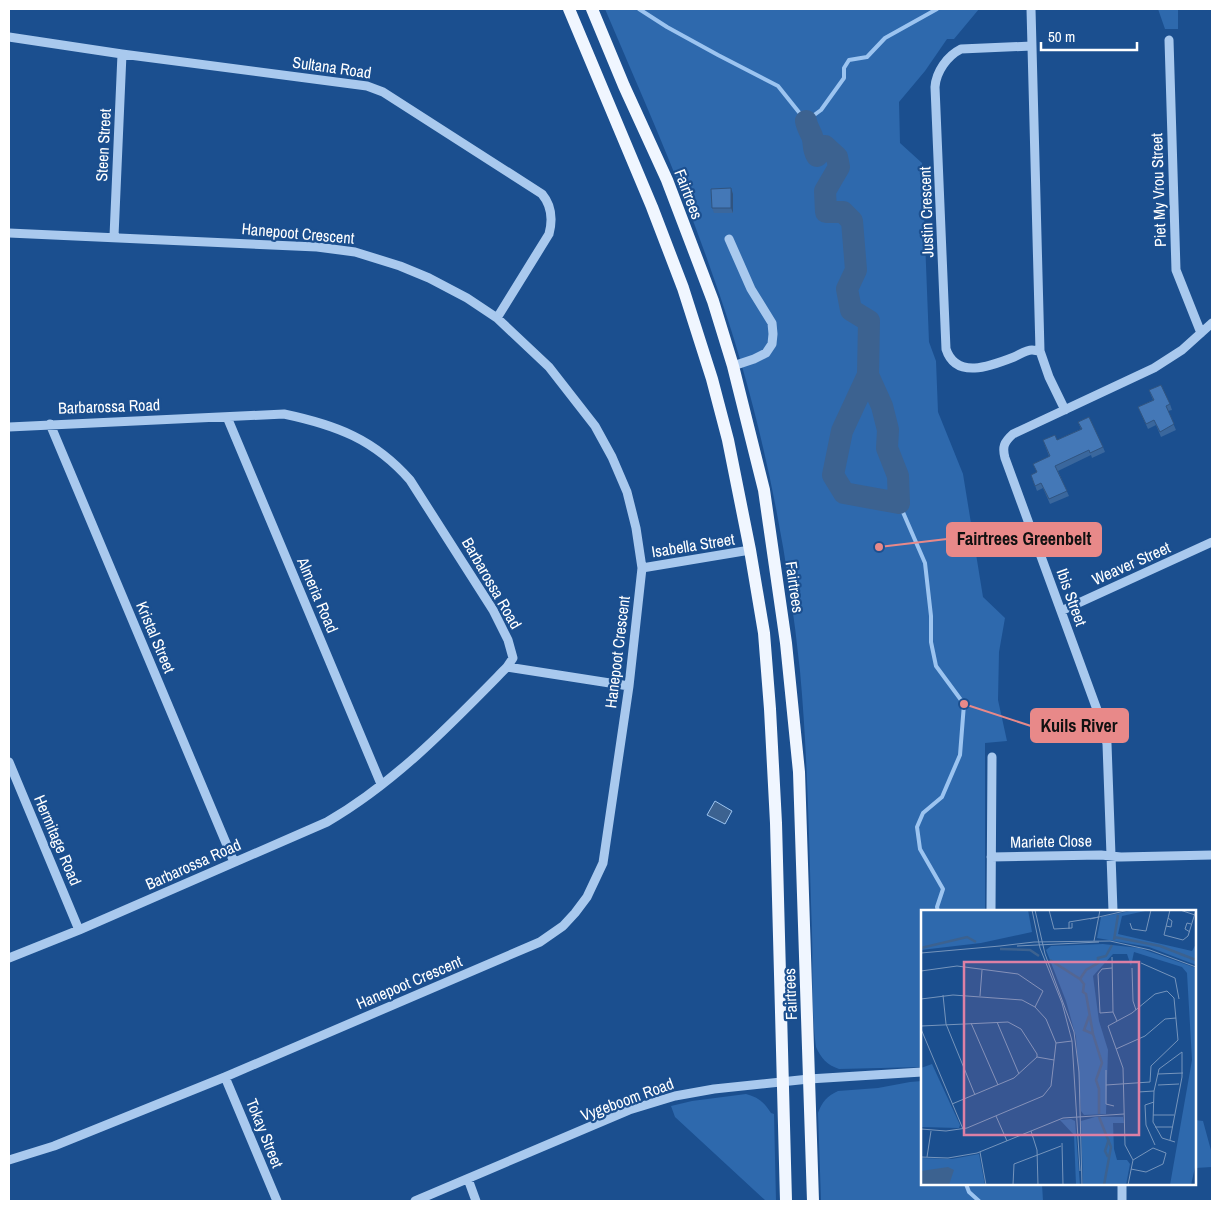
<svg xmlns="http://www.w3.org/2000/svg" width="1221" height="1210" font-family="'Archivo Narrow',sans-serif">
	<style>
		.green { fill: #2e69ad }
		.water { fill: #3c6290; stroke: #9cc4f0 }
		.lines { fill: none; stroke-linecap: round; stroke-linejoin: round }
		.stream { stroke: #9cc4f0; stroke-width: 4 }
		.river { stroke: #3c6290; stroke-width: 22 }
		.minor { stroke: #a9c9ee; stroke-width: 9 }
		.major { stroke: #f0f6ff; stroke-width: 12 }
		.wall { fill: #3a679d }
		.shaded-wall { fill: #305480 }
		.building { fill: #4478b7; stroke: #305480 }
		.labels { text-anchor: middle; stroke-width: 4.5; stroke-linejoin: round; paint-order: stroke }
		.street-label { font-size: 16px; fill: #fff; stroke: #1b4f8f }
		.inset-river { fill: none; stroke: #3c6290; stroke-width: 2.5 }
		.inset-road { fill: none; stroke: #7695bc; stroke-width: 1 }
		.view { fill: #dd80a5; fill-opacity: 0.15; stroke: #dd80a5; stroke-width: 2.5 }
		.inset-edge { fill: none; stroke: #fff; stroke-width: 2.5 }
		.leader { fill: none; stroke: #e88989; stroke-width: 2 }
		.callout-dot { fill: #e88989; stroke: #1b4f8f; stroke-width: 2 }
		.callout { fill: #e88989; stroke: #e88989; stroke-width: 2 }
		.callout-label { font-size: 18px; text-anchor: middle; font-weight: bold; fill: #111 }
	</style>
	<rect width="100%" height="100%" fill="#1b4f8f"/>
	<!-- green -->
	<path class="green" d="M605,9h374l-25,30h-7l-22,32 -26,31 1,41 22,20 7,179 7,19 2,51 25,62 20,123 22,21 -6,34 -1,48 9,41 -22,2v168h-63v156l-83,2c-12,-4 -18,-11 -23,-22 -5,-36 -3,-77 -4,-113 -3,-88 -4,-176 -12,-263 -14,-135 -42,-270 -88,-398 -31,-90 -70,-177 -107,-264z
		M1158,9h20v20h-13z
		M922,1081v103h120l1,17h-222l-3,-88c4,-11 9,-17 20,-22l40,-3 32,-6z
		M746,1094c12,3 19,9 25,19l3,1 2,87h-10l-91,-84 -4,-11 21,-5z
		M1195,1120l8,1 9,33v13l-17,1z"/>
	<!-- water -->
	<path class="water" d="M715,801l17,10 -7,13 -18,-9z"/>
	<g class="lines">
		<!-- stream -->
		<path class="stream" d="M639,9l28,18 51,28 60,31 28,35 15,-11 23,-32v-10l5,-8 18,-3 18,-19 52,-29
			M899,503l26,60 6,53v26l5,24 28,38 -4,51 -18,42 -19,16 -6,14 3,22 23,40 -6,18 1,4
			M966,1184l3,8 10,9"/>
		<!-- river -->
		<path class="river" d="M806,121c1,6 4,10 6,15 3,8 0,11 5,20l8,-10 12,11 2,10 -14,24 1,21h17l9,9 4,49 -9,19 4,21 18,11 -1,54 -26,56 -9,44 11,18 55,10 -1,-27 -11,-28 1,-18 -6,-24 -14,-31"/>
		<!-- minor -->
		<path class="minor" d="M1031,9l9,342 9,26 16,33
			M9,37l113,17 245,32 16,6 159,102c10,12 11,25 7,40l-52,84
			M1169,40l7,230 25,63
			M1032,46l-71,3c-14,7 -25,23 -26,38l11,262c10,31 45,17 68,8 5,-2 12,-7 18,-7 3,0 5,1 8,1
			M9,233l308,14 38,5 45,14 29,12 38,20 30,20 52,49 46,59 17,31 15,35 9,36 6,40 -13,118 -26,177 -16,34 -12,16 -12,13 -23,16 -315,135 -171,69 -45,14
			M114,236l8,-182
			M729,239l22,50 21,34 1,11 -1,10 -6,9 -12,6 -21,7
			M227,417l154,367
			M50,424l184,438
			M9,427l275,-13c52,11 90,25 126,66l83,130 15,30 5,18 -6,9c-56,57 -111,115 -180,155l-248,108 -70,28
			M642,568l108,-18
			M1061,611l151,-69
			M507,667l122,19
			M9,762l70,168
			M991,857l110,-2 20,2 91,-2
			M991,911l1,-154
			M1113,911l-6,-167 -4,-18 -98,-268c-3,-11 -1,-16 8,-24l141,-66 28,-18 30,-27
			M225,1077l52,124
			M468,1179l8,22
			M1122,1184v17
			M415,1201l214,-91 46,-14 39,-7 95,-10 113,-7"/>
		<!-- major -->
		<path class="major" d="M569,9l83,198 31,81 29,91 16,61 22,110 14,83 6,76 6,114 10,378
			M592,9l32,77 43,94 46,121 20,65 31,124 22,153 13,129 14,429"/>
	</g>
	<!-- wall -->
	<path class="wall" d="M733,194v19h-19l-2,-5z
		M1149,390l21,14 2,6 -4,1 8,19 -15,7 -5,-12 -8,4 -10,-22 15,-7z
		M1078,422l25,25 2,5 -13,6 -1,-3 -33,16 11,25 -19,8 -7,-16 -6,3 -4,-11 3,-8 13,-16 -6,-16h14l24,-11z"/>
	<!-- shaded-wall -->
	<path class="shaded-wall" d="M731,188l2,6v19l-2,-5z"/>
	<!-- building -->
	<path class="building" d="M731,188v20h-19l-1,-19z
		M1161,385l9,19 -4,2 8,18 -14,8 -6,-12 -8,4 -8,-17 16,-7 -5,-10z
		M1089,417l14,30 -13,6 -1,-3 -34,16 12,25 -18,8 -8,-16 -6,3 -4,-11 6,-3 -4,-8 17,-8 -7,-16 12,-5 2,5 25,-11 -4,-7z"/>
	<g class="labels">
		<!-- street labels -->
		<g class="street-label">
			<text transform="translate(332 67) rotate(8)" y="6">Sultana Road</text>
			<text transform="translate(103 145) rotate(-87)" y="6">Steen Street</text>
			<text transform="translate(1158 190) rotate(-92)" y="6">Piet My Vrou Street</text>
			<text transform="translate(689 194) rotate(69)" y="6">Fairtrees</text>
			<text transform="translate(926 212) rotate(-92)" y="6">Justin Crescent</text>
			<text transform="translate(298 233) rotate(5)" y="6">Hanepoot Crescent</text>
			<text transform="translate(109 406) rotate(-2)" y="6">Barbarossa Road</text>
			<text transform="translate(693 545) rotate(-9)" y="6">Isabella Street</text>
			<text transform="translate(1131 563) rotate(-24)" y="6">Weaver Street</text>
			<text transform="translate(492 583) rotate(60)" y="6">Barbarossa Road</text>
			<text transform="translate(795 587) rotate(82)" y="6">Fairtrees</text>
			<text transform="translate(318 595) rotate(67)" y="6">Almeria Road</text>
			<text transform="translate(1072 597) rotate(70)" y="6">Ibis Street</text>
			<text transform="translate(156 637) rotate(67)" y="6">Kristal Street</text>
			<text transform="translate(617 652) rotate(-83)" y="6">Hanepoot Crescent</text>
			<text transform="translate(58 840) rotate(67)" y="6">Hermitage Road</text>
			<text transform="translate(1051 841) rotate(-1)" y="6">Mariete Close</text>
			<text transform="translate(193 864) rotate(-24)" y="6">Barbarossa Road</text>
			<text transform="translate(409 982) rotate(-23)" y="6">Hanepoot Crescent</text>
			<text transform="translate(790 994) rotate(-92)" y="6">Fairtrees</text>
			<text transform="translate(627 1099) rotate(-20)" y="6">Vygeboom Road</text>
			<text transform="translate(265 1133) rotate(68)" y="6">Tokay Street</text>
		</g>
	</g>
	<!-- overview -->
	<g transform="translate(921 910)">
		<rect width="275" height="275" fill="#1b4f8f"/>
		<path d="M0,0h107l4,22 -51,11 -60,7zM214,0h15l-28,6 -4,18 74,17 4,-7v21l-47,-18 -52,-9 4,-21zM182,34l36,4 57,20v195l-5,22h-21l22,-125 -5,-87 -5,-6 -48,-15 -3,14 -4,-12h-14l-20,22 6,45 9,29 -2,64 -22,1 -3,-4 -5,-74 -10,-36 -20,-51 5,-4zM11,154l28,61 -1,3 -38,-1v-59zM174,207h28l1,6h-11l1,26 3,11h10l3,4 -4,21h-43l-2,-64zM150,209l4,2 5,64h-4l-2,-50 -14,-15zM58,244l6,31h-64v-27l31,1z" fill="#2e69ad"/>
		<path d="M27,257l6,3 -5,15h-28v-14z" fill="#3c6290"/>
		<path class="inset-river" d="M193,27l46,9 36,14M193,30l4,-25M0,38l46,-11 9,5M79,39l30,1 9,6M129,50l30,19 6,-9 12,-7v-5l8,-2 6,-11M159,69l4,5 -1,8 3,2 7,40 -9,-4 5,-14M172,124l9,29 -6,17 3,9v25M178,207l12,30 -7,38M187,247l-3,-6 4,-12"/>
		<path class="inset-road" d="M111,0l8,38 22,55 10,38 8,130M114,0l10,44 29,78 5,40 3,113M128,0l5,19 18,-1v-5M249,0l-6,25 19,5 5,-4 8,-26M259,0l15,5M169,9l39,-9M209,13l2,6 14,2 5,-21M245,16l5,1 1,-6 -4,-3M148,19v-7l30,-5M269,22l-5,-3 2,-6 4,1M173,31l6,-31M79,36l34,-4 76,-1 40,9 46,17M96,36l82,-4M0,43l79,-7M191,47l1,55 4,9M220,53l34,15 4,21M191,58l-10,1 -4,5 2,39 13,-1M211,58l1,33 3,9M0,61l36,-5 61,8 25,17 -8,16M22,85l3,29 29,71M59,86l2,-26M0,89l32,-4 69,5 13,7 11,12 10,24 -5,43 -8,10 -76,32 -21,3 -25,-2M76,112l22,52M50,113l27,62M0,116l87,-4 13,7 16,25v3l-23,21 -62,26M0,119l42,100M135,133l16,-2M195,139l29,-13 20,-17 11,-1M116,147l17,3M185,160v34l8,2M237,164l25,-1M185,175l44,-3M237,175l21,-1M217,182l16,-1M233,192l-9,3 1,20 9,20M232,205h21M75,206l11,25M234,217h18M110,221l6,19 1,35M249,230l12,-63v-25l-23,17 -5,22 -1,31 9,16 13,4M141,233l1,42M59,242l6,33M0,247l27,1 29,-5 86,-35 61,-4M6,247l4,-26M210,259l15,3 17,-8 3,-11 -13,-5 -20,12M92,275l1,-21 47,-18M207,275l5,-25 -8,-15 -2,-77 -15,-42 24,-13 23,-19 12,-3 7,7 4,42 -27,26 -1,16"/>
		<path class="view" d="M43,52h175v173h-175z"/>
		<rect width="275" height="275" class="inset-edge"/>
	</g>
	<!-- callouts -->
	<path class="leader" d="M879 547L947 539M964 704L1031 726"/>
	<g class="callout-dot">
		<circle cx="879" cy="547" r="5"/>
		<circle cx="964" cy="704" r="5"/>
	</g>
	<g class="callout">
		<rect x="947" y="523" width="154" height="33" rx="5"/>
		<rect x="1031" y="709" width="97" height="33" rx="5"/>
	</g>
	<g class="callout-label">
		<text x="1024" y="545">Fairtrees Greenbelt</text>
		<text x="1079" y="732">Kuils River</text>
	</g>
	<!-- border -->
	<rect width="1221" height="1210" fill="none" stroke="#ffffff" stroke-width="20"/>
	<!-- scale -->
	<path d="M1041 42v8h96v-8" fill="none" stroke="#ffffff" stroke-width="2.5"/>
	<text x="1048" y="42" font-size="15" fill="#ffffff" stroke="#1b4f8f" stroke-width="4" paint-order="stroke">50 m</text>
</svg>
